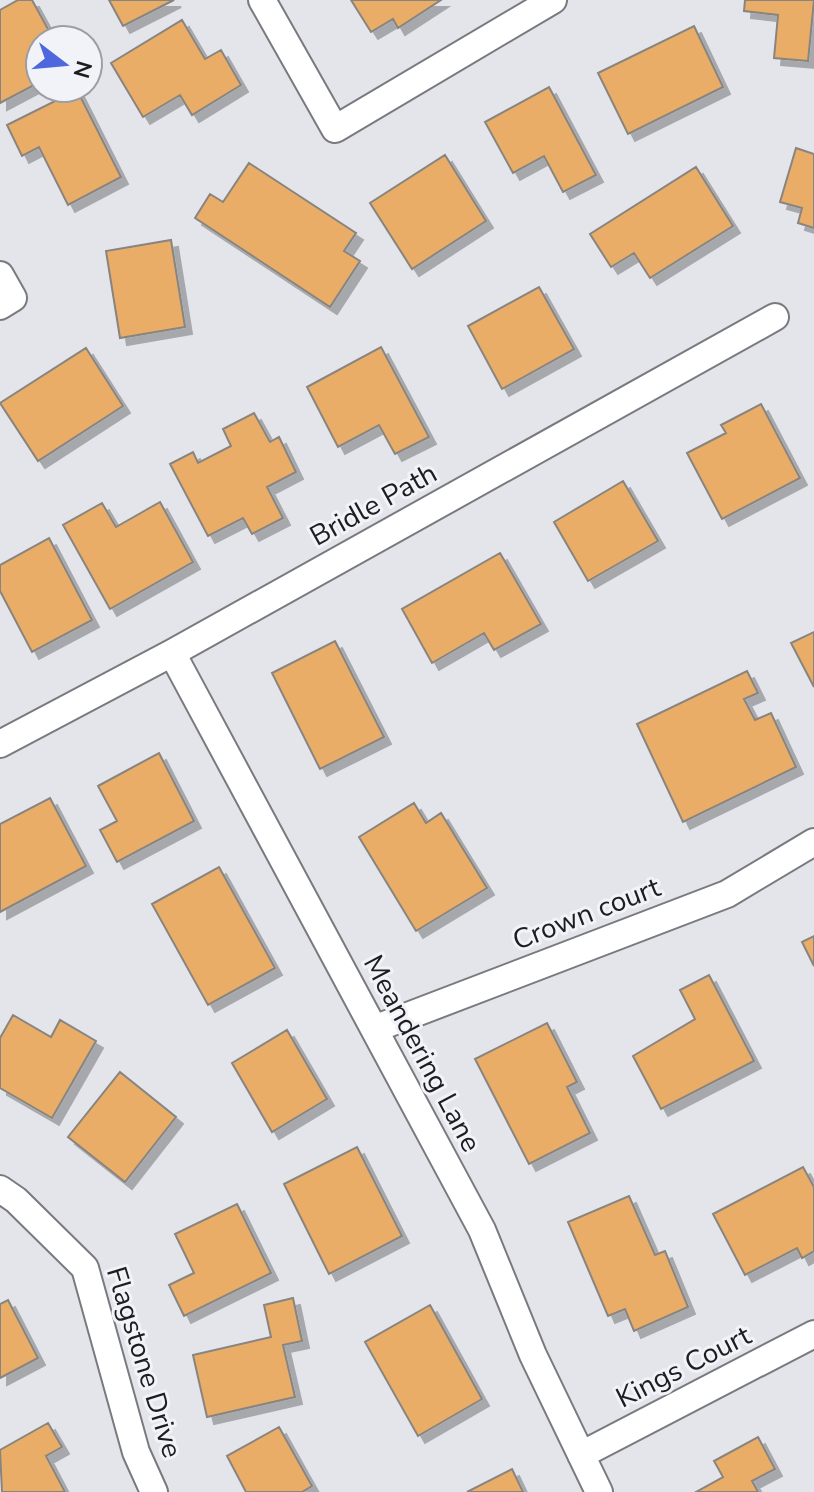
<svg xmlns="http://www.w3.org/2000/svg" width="814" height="1492" font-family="'Nunito Sans',sans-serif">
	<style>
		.building { fill: #eaad67; stroke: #88847f; stroke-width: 2; filter: url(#shadow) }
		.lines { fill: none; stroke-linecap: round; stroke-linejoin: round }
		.minor-casing { stroke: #797a7f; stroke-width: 30 }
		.minor { stroke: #fff; stroke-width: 26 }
		.labels { text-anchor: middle; stroke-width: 6; stroke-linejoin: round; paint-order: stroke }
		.street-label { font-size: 28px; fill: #1d1d20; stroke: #f2f2f9 }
	</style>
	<defs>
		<filter id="shadow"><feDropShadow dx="7" dy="7" stdDeviation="0" flood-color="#0004"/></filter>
	</defs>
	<rect width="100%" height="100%" fill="#e4e5eb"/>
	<!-- building -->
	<path class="building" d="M18,0h14l22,40h-14v42l-40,21v-93z
		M109,0h65l-51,26z
		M351,0h90l-43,28 -5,-9 -22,13z
		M745,0h69l-6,61 -34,-3 4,-43 -34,-4z
		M182,20l23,39 16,-9 20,35 -49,30 -12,-20 -37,22 -32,-54z
		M694,26l29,61 -95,47 -30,-61z
		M549,87l47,88 -33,17 -19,-36 -31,17 -28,-51z
		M77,90l44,87 -53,28 -29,-58 -17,9 -15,-31z
		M796,148l18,6v74l-16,-5 4,-15 -22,-6z
		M445,155l41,66 -74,48 -42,-66z
		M249,163l107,70 -12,18 16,10 -30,46 -135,-89 15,-24 13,8z
		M696,167l37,59 -83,52 -16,-25 -23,14 -21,-33z
		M171,240l14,87 -65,11 -14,-87z
		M539,287l35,62 -72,40 -34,-63z
		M381,347l48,90 -34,17 -16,-29 -41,22 -31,-60z
		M86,348l37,58 -85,55 -38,-58z
		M761,404l39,74 -78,41 -35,-66 39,-20 -5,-8z
		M254,413l16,29 9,-5 17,35 -29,15 16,31 -31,16 -9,-16 -35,18 -38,-72 23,-12 5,11 33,-17 -8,-17z
		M623,481l35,60 -70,40 -34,-59z
		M160,502l33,60 -83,47 -47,-84 39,-22 14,24z
		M49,538l43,82 -60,32 -32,-61v-26z
		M500,553l41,71 -47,26 -10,-17 -52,30 -30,-54z
		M814,632v55l-23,-44z
		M335,641l49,96 -64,32 -48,-96z
		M747,671l11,22 -14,6 11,21 16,-7 25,54 -113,55 -46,-98z
		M159,753l35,68 -77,41 -17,-32 17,-9 -19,-35z
		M50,798l36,68 -86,46v-88z
		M414,803l12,20 15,-10 46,75 -71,43 -57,-94z
		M219,867l56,101 -67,37 -56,-101z
		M814,936v30l-12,-24z
		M709,975l45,86 -93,48 -28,-53 62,-37 -15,-29z
		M13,1015l38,22 9,-17 36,21 -44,77 -52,-30v-50z
		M547,1023l30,59 -10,5 23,46 -61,31 -54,-105z
		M287,1030l40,69 -55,33 -40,-69z
		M120,1072l56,45 -51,65 -57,-45z
		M357,1147l45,89 -73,38 -45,-90z
		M803,1167l11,20v64l-12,7 -5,-10 -52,27 -32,-61z
		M629,1196l26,59 10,-4 23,56 -54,24 -9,-22 -17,7 -40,-94z
		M237,1204l34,69 -87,43 -15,-31 25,-12 -19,-39z
		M293,1298l9,43 -19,4 12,52 -88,20 -14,-62 78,-18 -7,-32z
		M8,1300l30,58 -38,20v-74z
		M430,1305l52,94 -64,37 -53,-94z
		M48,1423l14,24 -16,9 19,36h-63l-2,-42z
		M279,1427l33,59 -10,6h-56l-19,-36z
		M758,1437l17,32 -23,12 6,11h-62l27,-15 -9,-16z
		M512,1469l11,23h-56z"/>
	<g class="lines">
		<defs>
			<path id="minor" d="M262,0l73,129 218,-129
				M0,275l13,23 -13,8
				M172,653l310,577 51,125 66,137
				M0,744l172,-91 603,-336
				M374,1029l353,-135 87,-52
				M0,1189l16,11 69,68 51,184 18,40
				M581,1455l233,-121"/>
		</defs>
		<!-- minor casing -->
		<use href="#minor" class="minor-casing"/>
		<!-- minor -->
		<use href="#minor" class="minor"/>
	</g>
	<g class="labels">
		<!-- street labels -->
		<g class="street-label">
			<text transform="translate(373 504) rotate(-29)" y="10">Bridle Path</text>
			<text transform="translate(586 913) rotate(-21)" y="10">Crown court</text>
			<text transform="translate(423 1053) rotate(62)" y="10">Meandering Lane</text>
			<text transform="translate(145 1362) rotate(73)" y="10">Flagstone Drive</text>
			<text transform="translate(683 1366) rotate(-27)" y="10">Kings Court</text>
		</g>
	</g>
	<!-- north arrow -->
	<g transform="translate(64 64) rotate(106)"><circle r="38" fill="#f2f2f9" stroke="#9d9da2" stroke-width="2"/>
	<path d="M0-6L14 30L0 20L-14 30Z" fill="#4e67dc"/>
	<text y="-12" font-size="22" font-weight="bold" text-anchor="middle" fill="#1d1d20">N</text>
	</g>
</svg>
